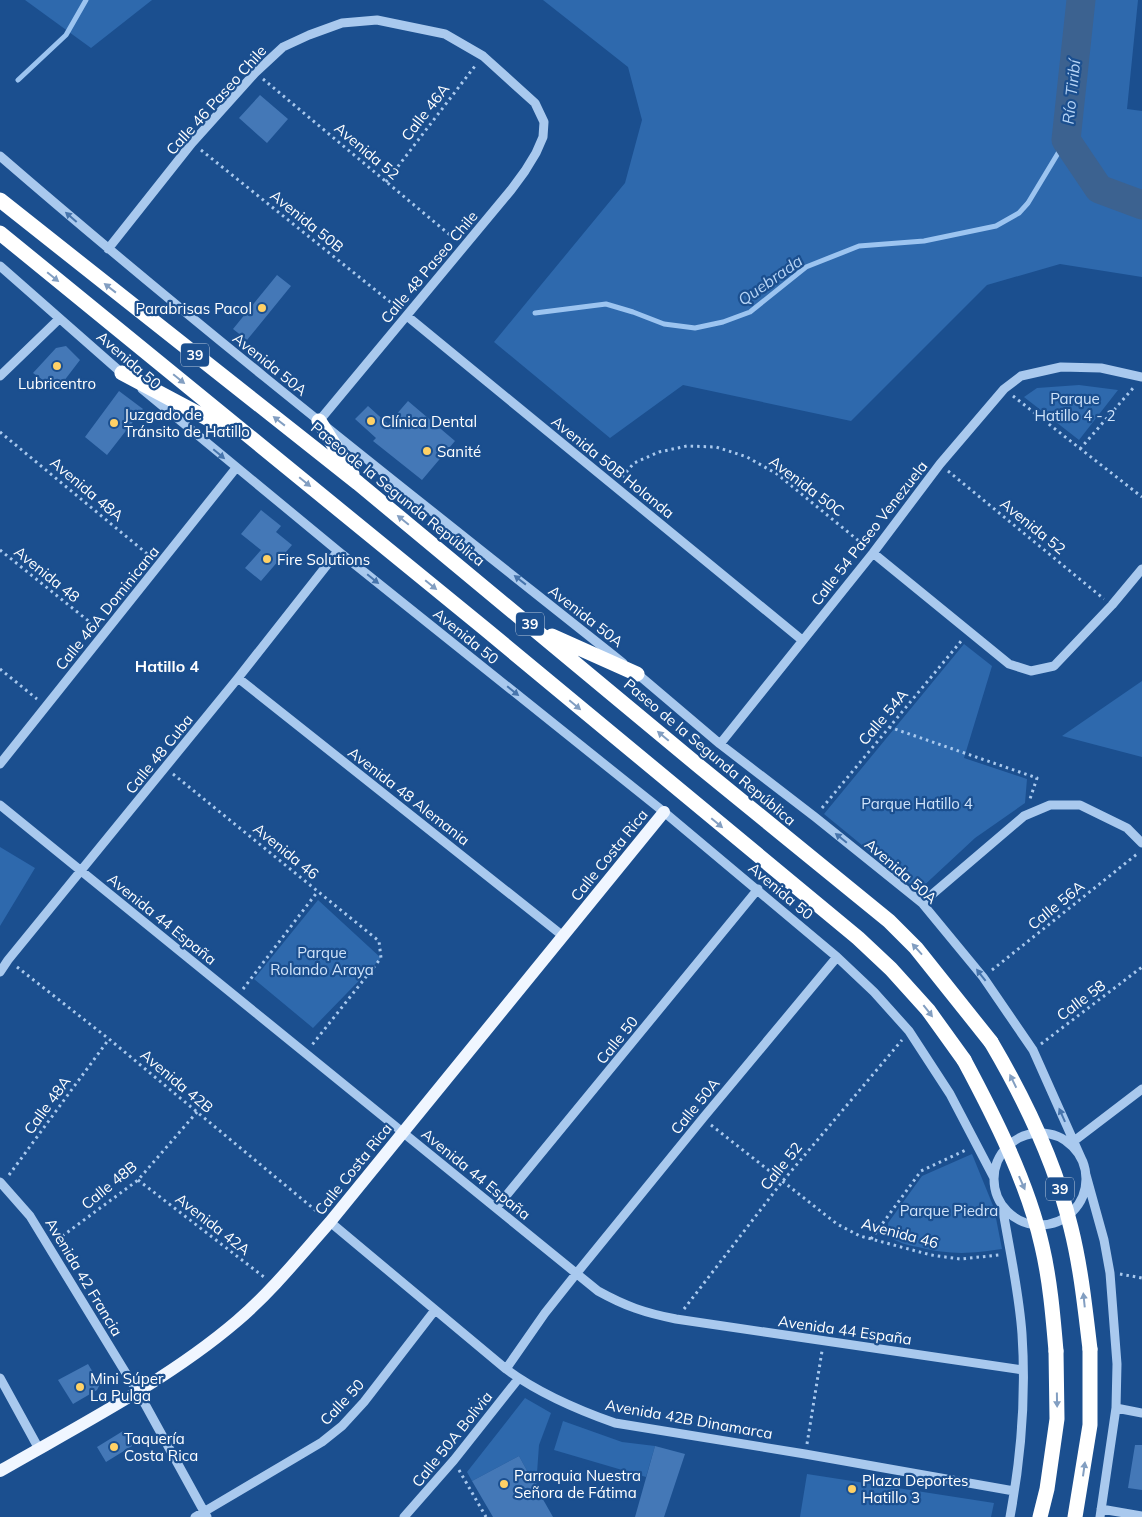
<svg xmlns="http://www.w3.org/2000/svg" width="1142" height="1517" font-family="Mulish,sans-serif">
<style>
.green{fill:#2e69ad}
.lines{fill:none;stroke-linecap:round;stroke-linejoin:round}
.stream{stroke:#9cc4f0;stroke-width:5}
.river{stroke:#3c6290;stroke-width:29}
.building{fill:#4478b7}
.path{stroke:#a9c9ee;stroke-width:3;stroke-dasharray:2.5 4;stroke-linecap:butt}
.minor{stroke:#a9c9ee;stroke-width:9}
.major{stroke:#f0f6ff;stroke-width:12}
.highway{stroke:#fff;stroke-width:15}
.highway-bridge{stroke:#fff;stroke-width:15}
.oneway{fill:#4674ac}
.oneway2{fill:#829ec1}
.poi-dot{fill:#ffd166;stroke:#1b4f8f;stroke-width:2}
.labels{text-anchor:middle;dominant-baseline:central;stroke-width:4.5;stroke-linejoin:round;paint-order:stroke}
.shield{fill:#1b4f8f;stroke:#bbcadd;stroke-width:1}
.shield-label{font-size:14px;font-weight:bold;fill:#fff}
.street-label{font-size:15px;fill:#fff;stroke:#1b4f8f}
.poi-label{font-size:15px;fill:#fff;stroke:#1b4f8f;text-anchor:start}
.park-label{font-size:15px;fill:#cfe3fa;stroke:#1b4f8f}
.water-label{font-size:16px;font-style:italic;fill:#b5d3f5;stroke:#1b4f8f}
.neighbourhood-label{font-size:16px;font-weight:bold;fill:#fff;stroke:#1b4f8f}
</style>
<rect width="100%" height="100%" fill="#1b4f8f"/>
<path class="green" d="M25,0H152L91,48Z
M543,0H1138L1127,109L1142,111V277L1060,264L987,285L851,421L683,385L610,438L494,342L625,183L642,120L628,67Z
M1079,385L1118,390L1079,440L1024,397L1037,388Z
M964,644L992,666L964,758L1027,779L1025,803L975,838L918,891L824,814Z
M1142,681V757L1062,736Z
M0,847L35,868L0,926Z
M318,900L381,958L313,1028L254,979Z
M972,1154L994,1208L1002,1249C970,1254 950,1255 918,1247C907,1245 898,1243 889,1236L888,1223L922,1176Z
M525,1398L551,1413L539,1445L536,1487L519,1456L472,1481L467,1472Z
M563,1421L622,1442L655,1446L646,1477L554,1450Z
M807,1474L994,1503L991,1517H800Z"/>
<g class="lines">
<path class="stream" d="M18,80L66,35L86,0
M535,313L606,304L633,312L664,324L695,328L723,322L750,312L806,267L859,246L924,241L996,226L1019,213L1028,203L1066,140"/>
<path class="river" d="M1081,0L1066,140L1099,189L1142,205"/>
</g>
<path class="building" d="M260,95L288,119L267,143L239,118Z
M277,275L291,286L247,340L233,329Z
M66,346L80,360L57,390L33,373L56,348Z
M119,391L143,409L107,455L85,437Z
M408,401L455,441L422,480L373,441L376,438L355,419L368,406L388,424Z
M261,510L281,526L276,532L292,545L261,581L245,568L261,550L241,534Z
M88,1364L100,1384L97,1390L73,1404L58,1380Z
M123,1431L132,1446L106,1462L97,1447Z
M1135,1445H1142V1490L1128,1488Z
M655,1446L685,1454L664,1517H635Z
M519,1456L536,1487L553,1517H493L472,1481Z"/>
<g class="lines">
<path class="path" d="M263,79L456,240
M201,150L399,309
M386,182L475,66
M1013,396L1142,497
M0,432L151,557
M1080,449L1134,387
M948,471L1104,599
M622,477L634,463L659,452L687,446L716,447L747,457L777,474L865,546
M0,550L96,627
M0,669L37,699
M889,727L1037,778L1029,802
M173,774L379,941L381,958L312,1045
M822,808L962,640
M17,967L109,1039L320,1214
M992,970L1137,854
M243,989L318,891
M1041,1044L1142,967
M711,1125L837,1224L860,1236L931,1255L960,1259L999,1255
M9,1175L109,1039
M138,1180L264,1277
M871,1239L921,1171L966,1150
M57,1240L138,1180L197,1112
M1120,1274L1142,1278
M684,1309L782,1182L902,1040
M807,1444L822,1351
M459,1470L486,1517"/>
<path class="minor" d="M0,156C202,331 413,496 623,663
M108,249L192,143L255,73L283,47L309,35L342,23L377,20L445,34L483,56L535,103L544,122L543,137L536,153L525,171L511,190L319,421
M0,266L124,375
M407,316L802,640
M0,376L59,319
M142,389L338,551L664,812L837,957L874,992L909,1031L950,1094L994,1178
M873,553L1009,664L1031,671L1054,666L1112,605L1142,569
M634,671L720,744L815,817L922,903L983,977L1033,1050L1082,1160
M238,678L563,936
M720,744L873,553L940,464L1004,389L1021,376L1061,367L1101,368L1142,377
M0,764L236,468
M0,805L598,1291C625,1306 645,1313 676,1319L1023,1370
M922,903L1024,816L1050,805H1080L1127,828L1142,843
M0,972L8,960L238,678L338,551
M994 1179a46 46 0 1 1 92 0a46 46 0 1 1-92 0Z
M1074,1141L1142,1089
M1086,1175L1104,1240L1110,1273L1117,1364L1116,1408L1100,1517
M0,1182L30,1216L146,1406L207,1517
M1002,1205C1009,1248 1019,1291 1022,1334C1026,1394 1021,1458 1010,1517
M496,1208L758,889
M330,1222L506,1369C537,1392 578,1410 615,1423L805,1454L1014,1491
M506,1369L545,1313L576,1274L703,1118L837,957
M0,1378L39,1449
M1116,1408L1142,1413
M1101,1509L1142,1516
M195,1517L322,1442L342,1426L364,1402L435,1310
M404,1517L454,1460L519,1378"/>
<path class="major" d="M0,1471C78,1426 168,1380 237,1321C271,1292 300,1256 330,1222L664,812"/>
<path class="highway" d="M0,200L358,483L700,767L889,921L916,948L991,1042
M0,233L484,628L858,938L891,969L928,1010L964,1060
M122,373L231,431
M319,421L352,474
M552,636L637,674
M1040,1517L1047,1489L1057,1419L1056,1351
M1075,1517L1090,1425V1349"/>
<path class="highway-bridge" d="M991,1042C1024,1098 1056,1165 1071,1228C1081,1268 1085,1308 1090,1349
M964,1060C994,1116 1028,1183 1042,1246C1050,1280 1053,1316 1056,1351"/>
</g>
<defs><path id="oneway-solid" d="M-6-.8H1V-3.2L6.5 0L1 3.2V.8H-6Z" transform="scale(1.25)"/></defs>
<g class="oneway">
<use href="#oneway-solid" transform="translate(71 217) rotate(-139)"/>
<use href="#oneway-solid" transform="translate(219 454) rotate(40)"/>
<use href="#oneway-solid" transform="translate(373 579) rotate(39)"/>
<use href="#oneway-solid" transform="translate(520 580) rotate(-142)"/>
<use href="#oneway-solid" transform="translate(513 691) rotate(39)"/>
<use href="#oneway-solid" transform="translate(841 838) rotate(-141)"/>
<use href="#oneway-solid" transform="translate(981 975) rotate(-128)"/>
<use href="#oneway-solid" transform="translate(1062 1115) rotate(-114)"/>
</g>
<g class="oneway2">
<use href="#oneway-solid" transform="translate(53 277) rotate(39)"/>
<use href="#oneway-solid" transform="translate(110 288) rotate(-142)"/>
<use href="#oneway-solid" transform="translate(179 379) rotate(39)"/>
<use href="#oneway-solid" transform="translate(279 421) rotate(-142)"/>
<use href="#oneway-solid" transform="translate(305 482) rotate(39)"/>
<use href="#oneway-solid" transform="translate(403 520) rotate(-141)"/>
<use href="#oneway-solid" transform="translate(431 585) rotate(39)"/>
<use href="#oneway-solid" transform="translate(575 705) rotate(40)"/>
<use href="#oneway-solid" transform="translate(663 736) rotate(-140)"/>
<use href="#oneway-solid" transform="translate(717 823) rotate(40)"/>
<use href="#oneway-solid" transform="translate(917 949) rotate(-132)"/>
<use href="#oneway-solid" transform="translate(928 1011) rotate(52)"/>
<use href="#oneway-solid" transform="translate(1013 1081) rotate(-116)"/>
<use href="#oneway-solid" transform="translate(1022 1183) rotate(66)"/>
<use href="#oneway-solid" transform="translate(1084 1300) rotate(-96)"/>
<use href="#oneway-solid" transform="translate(1057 1400) rotate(89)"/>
<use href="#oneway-solid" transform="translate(1084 1469) rotate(-82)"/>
</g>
<g class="poi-dot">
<circle cx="262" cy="308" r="5"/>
<circle cx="57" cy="366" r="5"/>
<circle cx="371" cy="421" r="5"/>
<circle cx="114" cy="423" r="5"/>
<circle cx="427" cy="451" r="5"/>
<circle cx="267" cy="559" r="5"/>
<circle cx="80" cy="1387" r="5"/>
<circle cx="114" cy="1447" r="5"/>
<circle cx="504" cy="1484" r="5"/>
<circle cx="852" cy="1489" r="5"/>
</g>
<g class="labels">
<g class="shield">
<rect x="181" y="343.5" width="28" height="23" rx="4"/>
<rect x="516" y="612.5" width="28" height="23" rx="4"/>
<rect x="1046" y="1177.5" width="28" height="23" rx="4"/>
</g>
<g class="shield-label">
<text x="195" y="355">39</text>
<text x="530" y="624">39</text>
<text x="1060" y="1189">39</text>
</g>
<g class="street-label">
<text transform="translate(216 100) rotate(-48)">Calle 46 Paseo Chile</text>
<text transform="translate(425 112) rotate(-52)">Calle 46A</text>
<text transform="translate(367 151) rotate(40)">Avenida 52</text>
<text transform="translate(307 221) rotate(39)">Avenida 50B</text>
<text transform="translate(429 267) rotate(-50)">Calle 48 Paseo Chile</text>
<text transform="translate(129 360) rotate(41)">Avenida 50</text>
<text transform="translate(270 364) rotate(39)">Avenida 50A</text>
<text transform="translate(613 467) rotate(39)">Avenida 50B Holanda</text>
<text transform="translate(807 486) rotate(37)">Avenida 50C</text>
<text transform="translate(87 489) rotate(40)">Avenida 48A</text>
<text transform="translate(398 494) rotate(39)">Paseo de la Segunda República</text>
<text transform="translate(1033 526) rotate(39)">Avenida 52</text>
<text transform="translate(869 533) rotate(-52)">Calle 54 Paseo Venezuela</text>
<text transform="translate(47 574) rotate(39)">Avenida 48</text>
<text transform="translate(107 608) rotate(-51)">Calle 46A Dominicana</text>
<text transform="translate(586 616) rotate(38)">Avenida 50A</text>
<text transform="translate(466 636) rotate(39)">Avenida 50</text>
<text transform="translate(883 717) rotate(-50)">Calle 54A</text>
<text transform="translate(710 752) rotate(40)">Paseo de la Segunda República</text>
<text transform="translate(159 754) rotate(-51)">Calle 48 Cuba</text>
<text transform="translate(409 796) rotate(38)">Avenida 48 Alemania</text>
<text transform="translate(286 851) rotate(39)">Avenida 46</text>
<text transform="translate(609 855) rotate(-51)">Calle Costa Rica</text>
<text transform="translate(901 871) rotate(41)">Avenida 50A</text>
<text transform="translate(781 891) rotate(40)">Avenida 50</text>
<text transform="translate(1056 905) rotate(-39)">Calle 56A</text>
<text transform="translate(162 919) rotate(39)">Avenida 44 España</text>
<text transform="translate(1081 1000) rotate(-37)">Calle 58</text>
<text transform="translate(617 1040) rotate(-51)">Calle 50</text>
<text transform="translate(177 1081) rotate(40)">Avenida 42B</text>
<text transform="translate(47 1105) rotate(-54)">Calle 48A</text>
<text transform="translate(695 1106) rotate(-51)">Calle 50A</text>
<text transform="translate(781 1166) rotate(-51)">Calle 52</text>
<text transform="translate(353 1169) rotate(-51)">Calle Costa Rica</text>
<text transform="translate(476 1174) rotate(39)">Avenida 44 España</text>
<text transform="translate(109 1185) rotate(-39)">Calle 48B</text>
<text transform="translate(213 1224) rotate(38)">Avenida 42A</text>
<text transform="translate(900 1233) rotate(15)">Avenida 46</text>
<text transform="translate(84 1277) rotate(59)">Avenida 42 Francia</text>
<text transform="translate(845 1330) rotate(8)">Avenida 44 España</text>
<text transform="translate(342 1402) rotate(-47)">Calle 50</text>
<text transform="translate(689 1419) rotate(10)">Avenida 42B Dinamarca</text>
<text transform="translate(452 1439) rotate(-51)">Calle 50A Bolivia</text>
</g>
<g class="poi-label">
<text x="252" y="308" text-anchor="end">Parabrisas Pacol</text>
<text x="57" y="383" text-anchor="middle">Lubricentro</text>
<text x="124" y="414">Juzgado de<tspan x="124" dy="17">Tránsito de Hatillo</tspan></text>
<text x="381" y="421">Clínica Dental</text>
<text x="437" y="451">Sanité</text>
<text x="277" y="559">Fire Solutions</text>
<text x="90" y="1378">Mini Súper<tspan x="90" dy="17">La Pulga</tspan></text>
<text x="124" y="1438">Taquería<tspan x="124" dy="17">Costa Rica</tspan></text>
<text x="514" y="1475">Parroquia Nuestra<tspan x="514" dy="17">Señora de Fátima</tspan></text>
<text x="862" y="1480">Plaza Deportes<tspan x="862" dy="17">Hatillo 3</tspan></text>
</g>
<g class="park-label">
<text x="1075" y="398">Parque<tspan x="1075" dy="17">Hatillo 4 - 2</tspan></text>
<text x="917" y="803">Parque Hatillo 4</text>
<text x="322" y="952">Parque<tspan x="322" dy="17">Rolando Araya</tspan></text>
<text x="949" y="1210">Parque Piedra</text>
</g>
<g class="water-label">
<text transform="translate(1071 92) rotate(-84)">Río Tiribí</text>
<text transform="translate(770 280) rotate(-35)">Quebrada</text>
</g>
<g class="neighbourhood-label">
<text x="167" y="666">Hatillo 4</text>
</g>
</g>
</svg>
